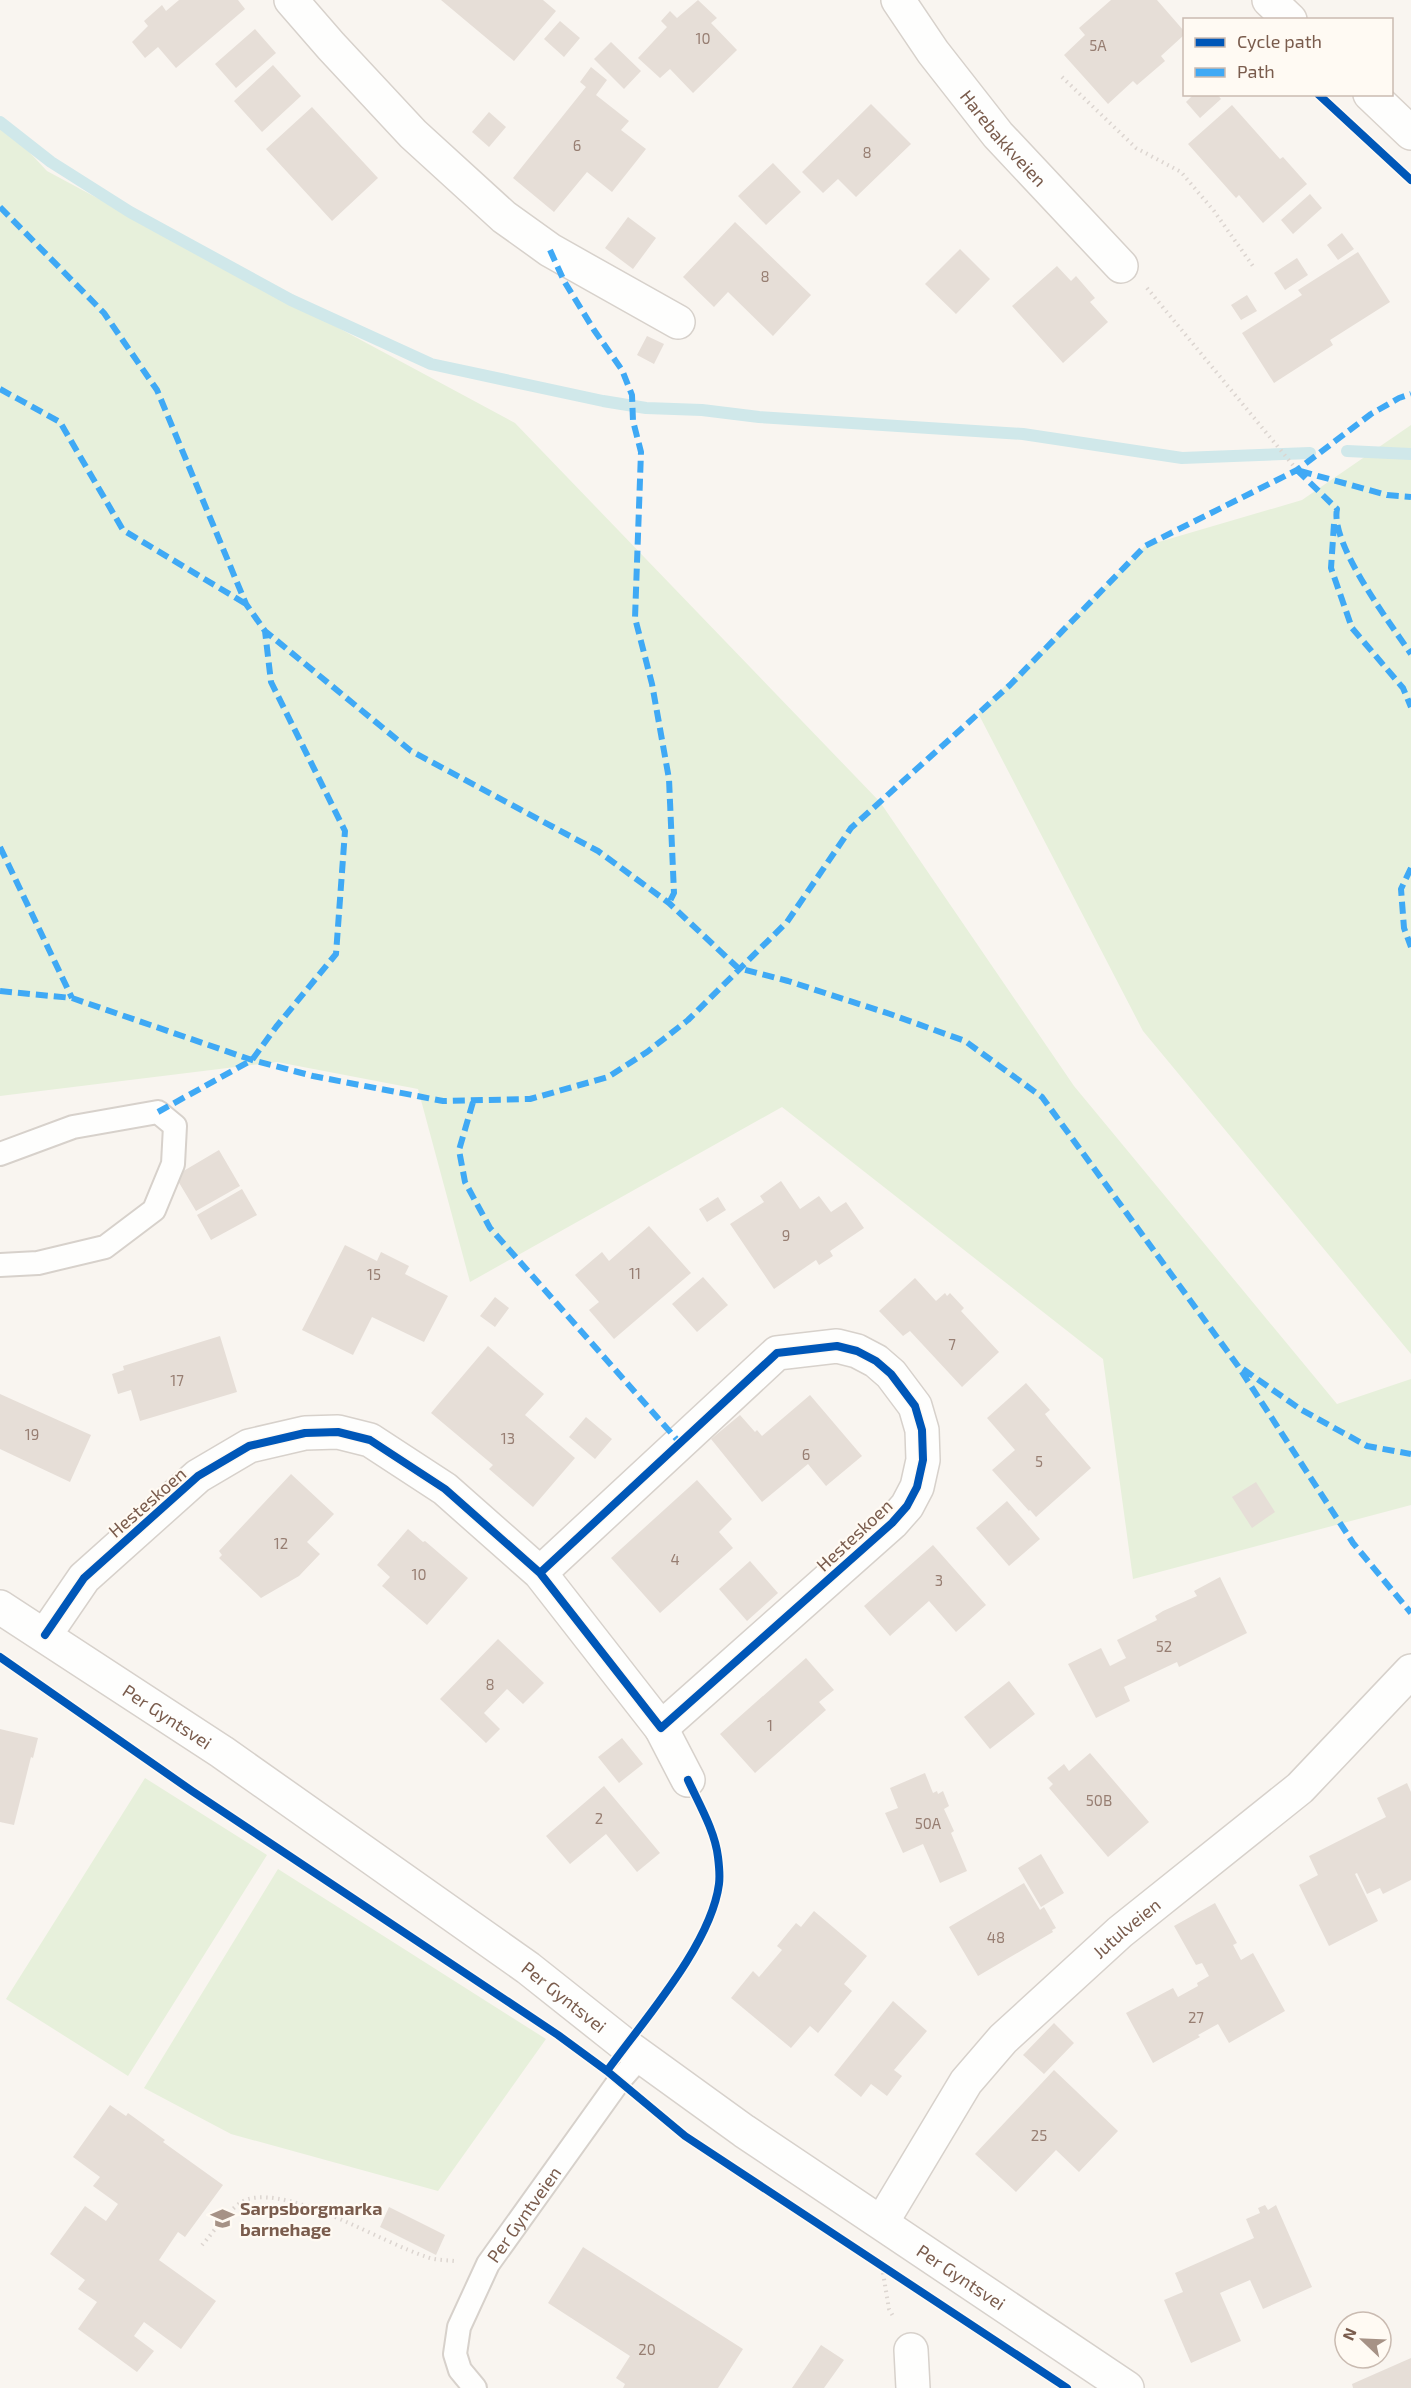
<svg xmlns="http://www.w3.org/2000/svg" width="1411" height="2388" font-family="'Exo 2',sans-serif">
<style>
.green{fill:#e7f0db}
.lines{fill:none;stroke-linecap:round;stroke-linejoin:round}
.stream{stroke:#d0e8ea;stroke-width:12}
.building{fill:#e6ded7}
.service-casing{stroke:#d7d1cb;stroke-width:26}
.minor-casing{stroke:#d7d1cb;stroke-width:36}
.tertiary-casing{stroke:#d7d1cb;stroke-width:36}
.secondary-casing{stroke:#d9d2cb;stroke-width:36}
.path{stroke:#dcd5d0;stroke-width:4;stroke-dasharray:1.5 4.5;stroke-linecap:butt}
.service{stroke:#fefefd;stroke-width:22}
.minor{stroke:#fefefd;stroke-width:33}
.tertiary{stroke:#fefefd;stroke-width:33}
.secondary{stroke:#fefefd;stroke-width:33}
.quiet{stroke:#3fa9f5;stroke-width:6;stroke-dasharray:12 6;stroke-linecap:butt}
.cycleway-casing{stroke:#fffaf3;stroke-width:11}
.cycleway{stroke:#0057b8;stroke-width:8}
.labels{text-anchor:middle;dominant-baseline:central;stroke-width:4.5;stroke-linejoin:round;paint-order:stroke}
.number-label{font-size:15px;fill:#977e72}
.street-label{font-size:18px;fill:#7a5c4d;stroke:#fffaf3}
.poi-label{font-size:18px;font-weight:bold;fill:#7a5c4d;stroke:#fffaf3;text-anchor:start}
</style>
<rect width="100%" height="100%" fill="#f9f5f0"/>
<path class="green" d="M0,121L47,171L515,423L880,802L1074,1086L1337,1404L1411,1379V1505L1133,1579L1103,1359L782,1107L470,1282L418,1089L277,1062L0,1096Z
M1411,425V1354L1143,1031L978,713L1145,546L1302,500Z
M145,1778L267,1855L128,2076L6,1999Z
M278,1869L546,2039L438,2191L231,2134L144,2088Z"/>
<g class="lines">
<path class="stream" d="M0,122L51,162L130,212L291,300L431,364L603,401L646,408L702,410L759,417L1023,434L1182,458L1310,453
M1347,451L1411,454"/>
</g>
<path class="building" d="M179,0H238L245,9L176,68L158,47L145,58L132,42L148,26L144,21L162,5L166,11Z
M441,0H543L556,11L514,61Z
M698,0L717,18L711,23L737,50L693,93L670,69L660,78L638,58L667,27L661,21L670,11L677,18Z
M1111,0H1157L1184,31V35L1161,56L1165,61L1137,85L1133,81L1108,104L1064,55L1085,35L1079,28Z
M560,21L580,38L564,57L544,39Z
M255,29L276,53L236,88L215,64Z
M611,42L641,71L624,89L594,59Z
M273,65L301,96L262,132L234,101Z
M591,67L607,80L596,95L629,121L621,130L646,149L612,192L587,172L554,212L513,178L586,87L580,82Z
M1194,94H1217L1221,99L1200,118L1186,102Z
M871,104L911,144L856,197L838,179L823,193L802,172Z
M1232,105L1280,159L1283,157L1307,184L1263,223L1239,195L1236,198L1188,144Z
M312,107L378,178L332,221L266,149Z
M489,112L506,127L489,147L472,132Z
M773,163L801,192L766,225L738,196Z
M1310,194L1322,208L1293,234L1281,220Z
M628,217L656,238L633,269L605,248Z
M735,222L811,295L773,336L728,292L714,307L683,277Z
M1342,233L1354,249L1338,260L1327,245Z
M960,249L990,279L956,314L925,284Z
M1358,252L1390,302L1330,340L1333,345L1274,383L1242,333L1302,295L1298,290Z
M1297,258L1308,275L1285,290L1274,273Z
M1057,266L1071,281L1076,276L1095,298L1090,302L1108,322L1063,363L1012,306Z
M1247,295L1257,311L1241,320L1231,305Z
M647,336L664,344L654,364L637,355Z
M219,1150L240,1186L196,1211L175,1176Z
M781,1181L800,1209L819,1196L831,1212L846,1202L864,1228L830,1251L833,1256L819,1265L816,1260L774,1289L730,1224L764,1202L760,1196Z
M242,1189L257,1215L211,1240L197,1215Z
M718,1197L726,1210L707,1222L699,1209Z
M649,1226L691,1273L614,1339L589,1310L599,1302L575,1275L602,1252L609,1261Z
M345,1245L377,1261L381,1252L409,1266L405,1274L448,1296L424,1342L372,1317L353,1355L302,1330Z
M703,1277L728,1305L697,1332L672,1304Z
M915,1278L936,1301L945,1293L947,1296L950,1293L964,1308L961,1311L999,1352L962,1387L910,1331L903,1336L879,1311Z
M495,1297L509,1308L495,1327L480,1316Z
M220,1336L237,1392L140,1421L131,1390L118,1394L112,1374L124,1370L123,1366Z
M488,1346L544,1394L525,1415L575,1458L533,1507L489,1469L493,1465L431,1413Z
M1026,1383L1050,1410L1045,1414L1051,1422L1091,1468L1036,1517L1030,1510L1029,1511L992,1470L1015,1450L987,1418Z
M0,1394L91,1435L70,1482L0,1449Z
M810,1395L862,1456L826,1486L808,1464L762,1502L711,1439L740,1415L755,1432L757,1430L762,1436Z
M586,1417L612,1439L595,1459L569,1437Z
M291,1474L334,1514L307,1542L320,1554L299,1576L261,1598L219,1558L222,1555L219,1551Z
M697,1480L732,1519L719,1532L733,1548L660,1613L611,1558Z
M1256,1482L1275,1512L1252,1528L1232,1497Z
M1007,1501L1040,1539L1009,1566L976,1528Z
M408,1529L423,1542L425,1541L468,1578L427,1625L382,1586L390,1577L377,1565Z
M933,1545L986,1605L956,1632L929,1601L890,1636L864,1606Z
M750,1561L778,1593L747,1621L719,1589Z
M1220,1577L1247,1633L1179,1667L1177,1662L1124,1687L1130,1701L1096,1718L1068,1664L1101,1648L1110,1666L1126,1658L1117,1640L1157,1620L1155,1616L1163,1611L1197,1596L1194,1591Z
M498,1639L544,1683L523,1704L507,1689L484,1713L500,1729L486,1743L440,1699Z
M806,1658L834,1690L819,1702L826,1710L755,1773L720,1734Z
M1009,1681L1035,1714L990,1749L964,1717Z
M0,1729L38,1738L33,1758L31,1757L14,1825L0,1822Z
M622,1738L643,1764L619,1783L598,1757Z
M1090,1753L1149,1822L1108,1857L1049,1788L1053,1784L1047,1778L1064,1764L1069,1771Z
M925,1773L933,1793L937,1791L938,1794L943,1791L949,1806L944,1809L954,1831L951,1833L967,1871L940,1883L923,1844L903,1853L885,1813L898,1808L890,1788Z
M1407,1783L1411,1792V1880L1383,1894L1380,1888L1367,1894L1357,1873L1355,1874L1378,1921L1329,1946L1299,1885L1318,1875L1309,1856L1386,1817L1377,1798Z
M604,1786L660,1853L637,1872L606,1834L570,1864L546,1836Z
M1041,1854L1064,1893L1041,1907L1018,1868Z
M1024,1883L1040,1910L1044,1907L1056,1928L1052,1930L1053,1932L978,1976L949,1927Z
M1215,1903L1237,1943L1233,1945L1241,1960L1253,1953L1285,2011L1229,2043L1218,2024L1198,2035L1200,2037L1153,2063L1126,2013L1173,1988L1178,1997L1198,1986L1197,1983L1209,1976L1202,1963L1196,1965L1174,1926Z
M814,1911L867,1956L844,1984L852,1991L818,2033L810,2026L791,2048L731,1998L753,1971L759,1977L782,1950L777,1946L796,1923L801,1927Z
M893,2001L927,2031L894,2070L902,2076L887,2096L871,2084L861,2097L834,2075Z
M1054,2023L1074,2043L1044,2074L1023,2055Z
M1054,2070L1118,2131L1079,2172L1056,2150L1016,2192L975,2154Z
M110,2105L126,2116L128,2113L165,2140L163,2142L223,2185L185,2237L178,2232L159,2260L216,2301L181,2349L144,2322L134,2336L154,2351L137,2372L78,2329L97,2302L78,2289L85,2280L50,2254L85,2206L106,2221L118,2204L93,2186L100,2177L73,2157Z
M1265,2205L1268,2210L1276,2205L1312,2287L1263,2309L1250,2280L1220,2293L1241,2341L1191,2363L1164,2300L1183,2292L1175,2273L1254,2238L1246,2219L1260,2213L1258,2208Z
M389,2207L445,2235L436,2255L380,2227Z
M583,2247L743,2349L718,2388H623L625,2384L616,2378L630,2356L548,2303Z
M821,2345L844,2360L824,2388H792Z
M1411,2358V2388H1353L1352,2384Z"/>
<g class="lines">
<defs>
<g id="service">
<path d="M0,1154L73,1127L158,1112L175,1126L173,1164L154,1210L105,1247L38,1263L0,1265"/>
<path id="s1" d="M475,2388L460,2370L455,2354L459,2327L488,2264L619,2081L641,2056"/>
</g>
<g id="minor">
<path d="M291,0L331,46L413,134L504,217L550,250L678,322"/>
<path id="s2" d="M898,0L933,52L998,135L1121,266"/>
<path d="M45,1635L84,1578L198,1476L249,1446L305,1433L338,1432L370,1440L445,1489L540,1573L661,1728L892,1523L907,1506L917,1487L923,1460L922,1430L915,1406L891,1374L876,1361L857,1351L837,1346L777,1353L540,1573"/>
<path d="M661,1728L688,1780"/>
<path id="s3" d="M882,2222L966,2082L1003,2039L1120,1932L1300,1788L1411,1671"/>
<path d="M911,2350L913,2388"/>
</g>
<g id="tertiary">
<path id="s4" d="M0,1607L222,1752L528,1968L625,2045L744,2131L1127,2388"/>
</g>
<path id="secondary" d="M1269,0L1290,20
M1370,94L1411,133"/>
</defs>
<use href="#service" class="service-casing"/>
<use href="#minor" class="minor-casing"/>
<use href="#tertiary" class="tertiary-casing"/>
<use href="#secondary" class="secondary-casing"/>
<path class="path" d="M1062,77L1136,148L1181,172L1214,211L1255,269
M1147,288L1297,470
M202,2245C213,2233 233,2203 248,2199C294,2187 380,2242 427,2257C435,2260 445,2260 454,2261
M882,2267L889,2309L894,2318"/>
<use href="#service" class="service"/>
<use href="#minor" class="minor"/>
<use href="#tertiary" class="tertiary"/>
<use href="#secondary" class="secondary"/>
<path class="quiet" d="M0,207L104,313L157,390L246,604L265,631L411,751L598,851L669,903L738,968L788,981L890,1014L965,1041L1042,1097L1238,1366L1353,1543L1411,1613
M550,250L564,281L594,330L622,370L632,395L633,421L641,452L635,618L652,684L669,779L674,893L669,903
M0,389L60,422L123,530L246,604
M1297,470L1337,509C1330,544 1390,623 1411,654
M1300,471L1387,495L1411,497
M1334,524L1331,568L1352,628L1403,688L1411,707
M0,847L72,998
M1411,868L1401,889L1404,928L1411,947
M0,991L72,998L252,1060L313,1076L443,1101L530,1099L608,1077L647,1052L688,1020L787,922L851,828L1010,685L1145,546L1297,470L1371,414L1399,398L1411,394
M473,1102L459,1150L465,1182L490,1228L680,1443
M158,1112L252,1060L276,1027L336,954L345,831L271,682L265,631
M1243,1369L1300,1409L1367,1446L1411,1454"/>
<defs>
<path id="cycleway" d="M1318,94L1411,180
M45,1635L84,1578L198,1476L249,1446L305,1433L338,1432L370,1440L445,1489L540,1573L661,1728L892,1523L907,1506L917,1487L923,1460L922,1430L915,1406L891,1374L876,1361L857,1351L837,1346L777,1353L540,1573
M0,1657L192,1791L558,2035L607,2071L685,2136L1067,2388
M607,2071C643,2021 711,1945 719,1884C720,1876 719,1865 718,1857C715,1831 699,1804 688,1780"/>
</defs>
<use href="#cycleway" class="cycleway-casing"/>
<use href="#cycleway" class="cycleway"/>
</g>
<defs>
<symbol id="school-bare" viewBox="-9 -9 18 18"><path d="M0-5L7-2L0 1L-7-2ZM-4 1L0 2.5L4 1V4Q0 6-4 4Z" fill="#a69286" stroke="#fffaf3" stroke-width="2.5" paint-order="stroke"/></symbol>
</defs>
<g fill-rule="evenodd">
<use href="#school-bare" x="206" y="2202" width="33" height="33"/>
</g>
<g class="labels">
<g class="number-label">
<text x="703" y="38">10</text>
<text x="1098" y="45">5A</text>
<text x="577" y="145">6</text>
<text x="867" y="152">8</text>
<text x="765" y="276">8</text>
<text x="786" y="1235">9</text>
<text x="635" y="1273">11</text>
<text x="374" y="1274">15</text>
<text x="952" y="1344">7</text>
<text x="177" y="1380">17</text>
<text x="32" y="1434">19</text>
<text x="508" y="1438">13</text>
<text x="806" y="1454">6</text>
<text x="1039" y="1461">5</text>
<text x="281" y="1543">12</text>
<text x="675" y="1559">4</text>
<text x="419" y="1574">10</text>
<text x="939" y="1580">3</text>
<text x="1164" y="1646">52</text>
<text x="490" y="1684">8</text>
<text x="770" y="1725">1</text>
<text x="1099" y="1800">50B</text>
<text x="599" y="1818">2</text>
<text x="928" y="1823">50A</text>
<text x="996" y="1937">48</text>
<text x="1196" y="2017">27</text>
<text x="1039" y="2135">25</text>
<text x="647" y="2349">20</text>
</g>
<g class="street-label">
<text stroke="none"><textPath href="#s2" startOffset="174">Harebakkveien</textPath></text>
<text transform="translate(147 1502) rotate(-41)">Hesteskoen</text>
<text transform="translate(854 1535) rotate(-43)">Hesteskoen</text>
<text stroke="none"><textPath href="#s4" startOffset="200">Per Gyntsvei</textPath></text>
<text stroke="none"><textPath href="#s3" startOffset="386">Jutulveien</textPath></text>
<text stroke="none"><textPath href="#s4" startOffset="686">Per Gyntsvei</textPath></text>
<text stroke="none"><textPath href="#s1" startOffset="198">Per Gyntveien</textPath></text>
<text stroke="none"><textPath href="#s4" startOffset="1172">Per Gyntsvei</textPath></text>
</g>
<g class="poi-label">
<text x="240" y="2208">Sarpsborgmarka<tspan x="240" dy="21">barnehage</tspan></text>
</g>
</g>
<rect x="1183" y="18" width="210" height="78" fill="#fffaf3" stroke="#cabbb1" stroke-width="1.5"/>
<rect x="1195" y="38" width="30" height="9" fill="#0057b8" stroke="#cabbb1" stroke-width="1.5"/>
<text x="1237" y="48" font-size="18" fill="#7a5c4d">Cycle path</text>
<rect x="1195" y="68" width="30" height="9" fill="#3fa9f5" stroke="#cabbb1" stroke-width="1.5"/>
<text x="1237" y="78" font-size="18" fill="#7a5c4d">Path</text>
<g transform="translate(1363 2340) rotate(293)"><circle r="28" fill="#fffaf3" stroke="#cabbb1" stroke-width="1.5"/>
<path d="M0-4.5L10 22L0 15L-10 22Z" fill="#a69286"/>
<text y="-9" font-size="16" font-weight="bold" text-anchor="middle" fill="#7a5c4d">N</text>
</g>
</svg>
